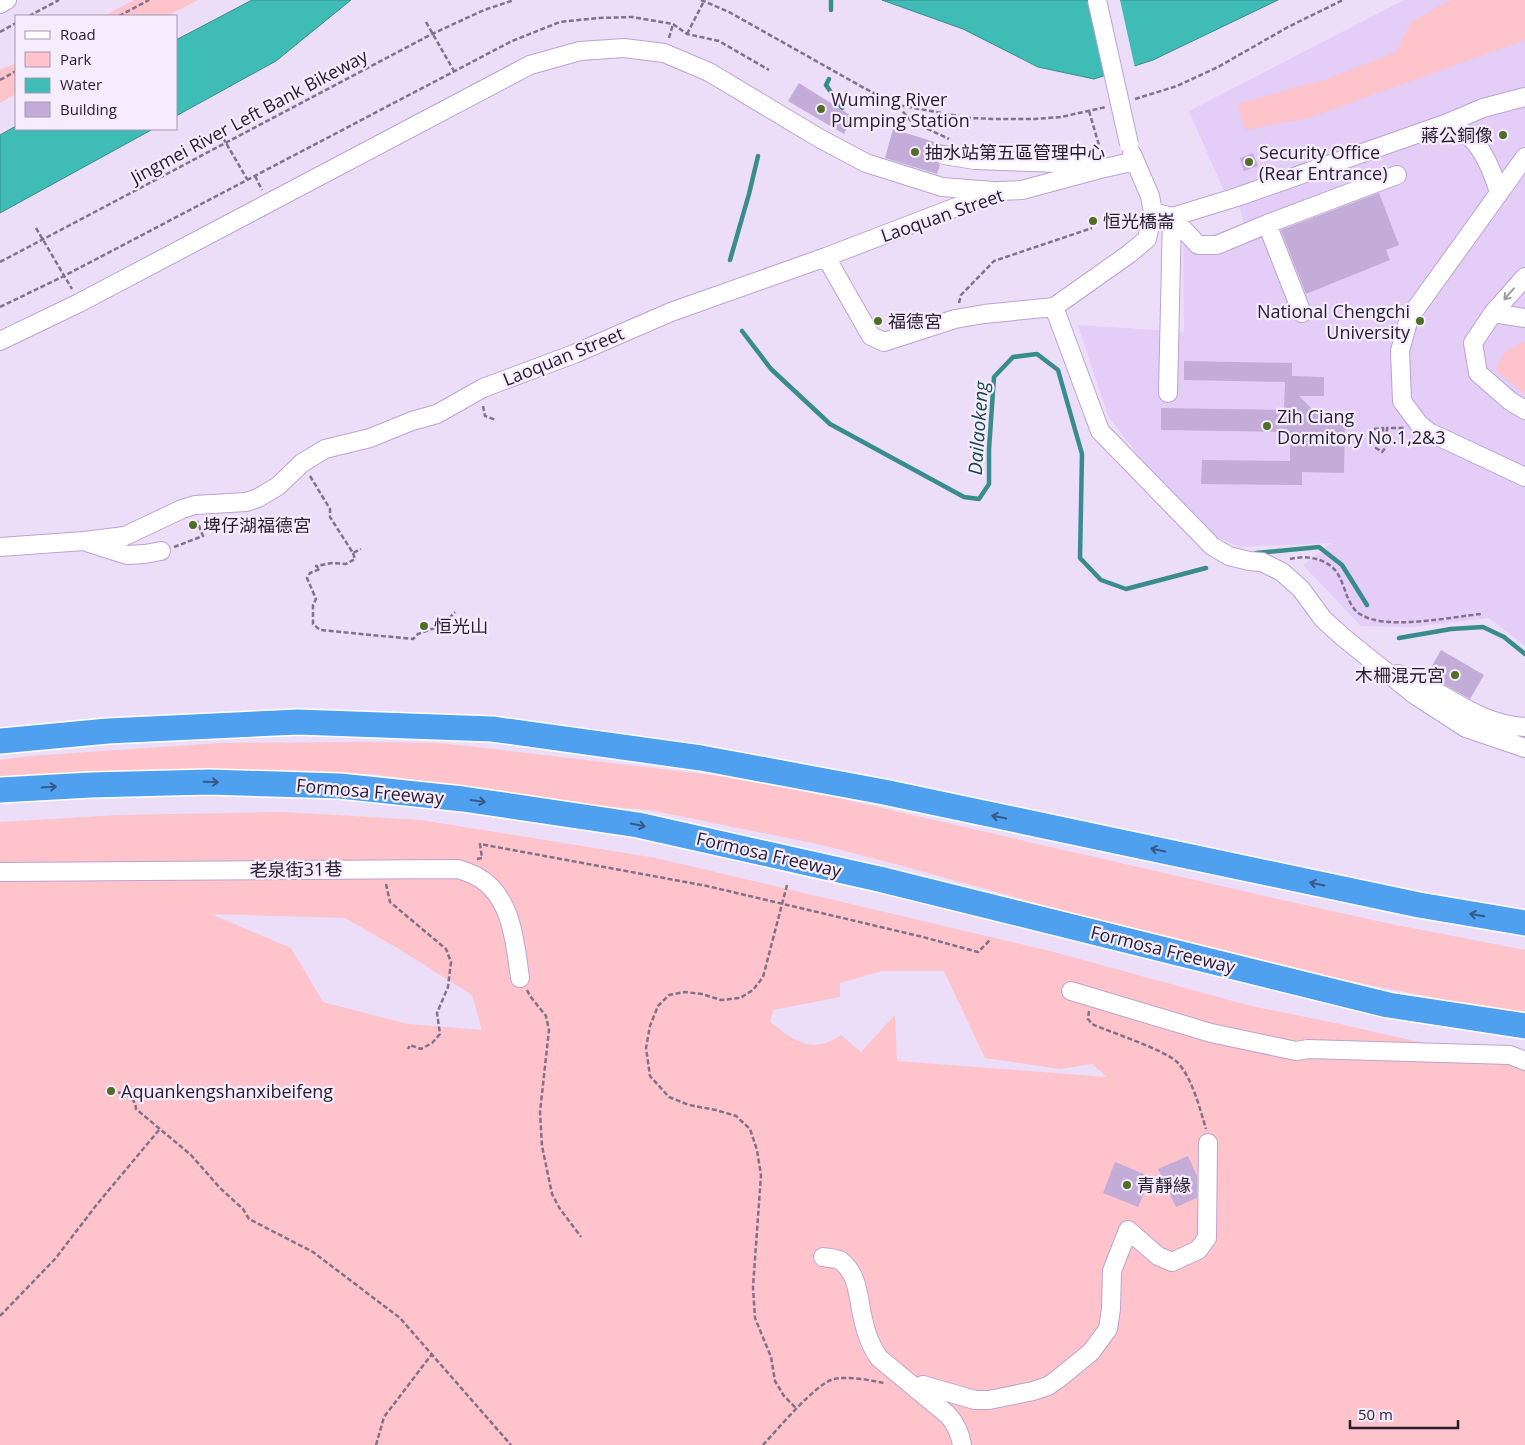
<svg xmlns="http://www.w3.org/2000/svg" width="1525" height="1445" font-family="'Open Sans','Noto Sans TC',sans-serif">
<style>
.built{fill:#e4cdf7}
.green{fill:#fec3cb;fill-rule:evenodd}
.water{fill:#3fbcb5;stroke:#388c8c}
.pier{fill:#ecddf9}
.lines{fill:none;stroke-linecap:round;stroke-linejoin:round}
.stream{stroke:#388c8c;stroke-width:4.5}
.building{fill:#c4acd8}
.minor-casing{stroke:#bca3d0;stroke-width:20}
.highway-casing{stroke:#fff;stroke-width:28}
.path{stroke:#807389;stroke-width:2.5;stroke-dasharray:5 2.5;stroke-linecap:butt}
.minor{stroke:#fff;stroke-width:18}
.highway{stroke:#4fa1f0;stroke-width:25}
.minor-bridge-casing{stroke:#bca3d0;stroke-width:20;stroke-linecap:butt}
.minor-bridge{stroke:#fff;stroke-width:18}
.oneway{stroke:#9d99a0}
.oneway2{stroke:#385885}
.poi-dot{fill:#4f6f26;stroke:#f6ecff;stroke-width:2}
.labels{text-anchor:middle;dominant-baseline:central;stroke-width:4.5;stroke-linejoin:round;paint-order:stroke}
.poi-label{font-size:18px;fill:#261c2d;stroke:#f6ecff;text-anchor:start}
.street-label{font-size:18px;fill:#261c2d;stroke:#f6ecff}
.water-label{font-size:19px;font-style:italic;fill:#124845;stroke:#f6ecff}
</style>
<rect width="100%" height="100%" fill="#ecddf9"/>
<path class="built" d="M1404,0H1525V646L1489,618L1412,627L1361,626L1303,565L1332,543L1239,547L1204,531L1175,502L1108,416L1078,325L1184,332L1183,242L1219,255L1215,234L1244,223L1234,187L1224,191L1189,111Z"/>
<path class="green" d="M134,0H198L167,16H104Z
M1450,0H1525V40L1309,118L1245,130L1237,104L1327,79L1396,52L1411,22Z
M16,63V94L0,103V70Z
M1523,342H1525V394L1496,370L1505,352Z
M367,742L438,743L494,749L720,776L838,798L1269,897L1386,923L1525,950V1015L1369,985L1204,950L910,868L822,845L650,810L610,807L372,774L107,772L0,782V760L30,756L220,743Z
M284,812L421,820L656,858L1050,951L1251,1006L1340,1024L1525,1066V1445H0V822L119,815ZM211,914L345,918L399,949L472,995L482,1030L408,1024L323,1002L291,948ZM882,971H944L985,1058L1060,1069L1092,1064L1107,1077L897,1061L895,1015L861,1052L841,1035C812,1055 794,1041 770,1022L773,1010L840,997V983Z"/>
<path class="water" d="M252,0H351L276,61L176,116V40Z
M882,0H1278L1153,60L1094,79L1038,67L963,29Z
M16,126V129H153L0,213V135Z"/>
<path class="pier" d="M1092,0H1120L1135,68L1110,76Z"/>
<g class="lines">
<path class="stream" d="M831,0V10
M829,79L826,85L842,108
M730,260L749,194L758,156
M742,331L771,369L830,424L964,497L979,499L989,484V449L994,377L1013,357L1037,354L1058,370L1082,454L1080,558L1101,580L1126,589L1206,568
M1256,553L1319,547L1342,565L1367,605
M1399,638L1451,629L1483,627L1504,637L1525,654"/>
</g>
<path class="building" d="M799,83L853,117L844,134L788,101Z
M893,129L944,145L936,148L934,153V159L940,165L937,174L885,158Z
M1253,153L1258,166L1244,171L1240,158Z
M1379,193L1399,245L1386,250L1390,260L1306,294L1281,230Z
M1184,361L1292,363V376L1324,377V396H1299L1325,422L1345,423L1344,473L1302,472V485L1201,484L1202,460L1290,461V432L1161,430V408L1284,410L1285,382L1184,380Z
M1441,650L1484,675L1470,699L1427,675Z
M1188,1156L1197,1176V1198L1176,1207L1158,1169Z
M1115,1162L1151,1177L1138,1207L1103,1193Z"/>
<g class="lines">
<defs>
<path id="minor" d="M0,4L7,0
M1445,124C1451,127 1458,128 1463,132C1482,143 1493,173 1499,192
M944,155L975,160L1087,164L1095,167
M1525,157L1409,318L1400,351L1402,401L1419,424L1429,432L1525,477
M1153,212L1172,217L1237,197L1445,124L1483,108L1525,97
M1172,217L1198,245H1217L1267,224L1302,313
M1267,224L1397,175
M826,257L871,336L884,342L955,319L984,314L1054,307L1129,254L1147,239L1153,212L1150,196L1132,154
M1525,277L1493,313L1473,343L1478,373L1510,401L1525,410
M1054,307L1100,431L1212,546L1229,556L1249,561L1262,562L1282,572L1301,589L1323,619L1344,638L1415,695L1466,728L1525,748
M1493,313L1525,318
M0,341L79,303L530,65L580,51L624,48L664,53L709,72L819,138L866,163L942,187L993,191
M1168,393L1172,217
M89,543L127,555L145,554L161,551
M0,547L84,541L125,536L182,509L195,505L246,502L258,498L278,486L302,463L325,449L370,438L412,421L437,414L483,388L574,354L671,312L826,257L998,191L1022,190L1100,169L1127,163L1135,164
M1398,674C1444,689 1473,724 1525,727
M0,872L458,869C464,871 470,873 476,876C512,895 515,942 520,978
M1071,991L1211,1033L1296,1051L1308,1049L1510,1055L1525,1061
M823,1257C828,1258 837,1258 841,1261C859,1275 858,1299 863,1319C866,1333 871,1347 879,1358L948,1415C956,1424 960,1433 962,1445
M917,1390L923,1385L975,1400H989L1033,1391L1048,1386L1058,1379L1091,1352L1108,1329L1111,1309L1112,1271L1128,1230L1158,1256L1172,1262L1198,1250L1207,1238L1208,1143"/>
<path id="highway" d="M0,741L108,731L298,722L492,729L701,758L884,792L1419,905L1525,923
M0,790L91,785L209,782L340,786L463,799L638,825L879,879L1388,1005L1525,1026"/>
</defs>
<use href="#minor" class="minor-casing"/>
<use href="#highway" class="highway-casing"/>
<path class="path" d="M701,0L729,12L864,88L897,105L970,118L996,119H1035L1061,117L1106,107
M29,16L59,0
M119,16L149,0
M426,22L454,71
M0,32L16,23
M687,34L704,1
M669,38L673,24
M0,80L16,71
M1135,99L1177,86L1218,67L1288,27L1343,0
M898,106L911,121L949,139
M1089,111L1101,152
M219,131L247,179
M255,176L262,190
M36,228L72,289
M0,262L432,34L484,10L514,0
M959,303L961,295L994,261L1092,228
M0,307L64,276L512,41L560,22L599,18L632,17L673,24L687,34L719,41L769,70
M483,406L485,416L496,420
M1374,429L1383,428V435L1376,448L1382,452L1386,447L1387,428H1404
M310,476L330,509V517L353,553L361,549
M174,547L203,536L197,521
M353,553L355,559L346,564L332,563L316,566L320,569L310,573L307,578L316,599L313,605V624L320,630L413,639L418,634L443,625L455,612
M1290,559C1306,555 1325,558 1336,571C1341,578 1344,588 1347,596C1350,602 1353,610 1360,614C1385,631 1451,617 1481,614
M477,859L482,858L480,844L707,886L923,937L978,952L991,939
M386,884L390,902L446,949L451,962L448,987L437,1013L440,1034L432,1043L421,1049L410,1045L408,1049
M787,885L763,977L753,990L740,998L721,1000L702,994L685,992L669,995L658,1006L650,1026L646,1048L650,1076L669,1097L689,1105L716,1110L736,1116L750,1129L757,1150L761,1175L753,1287L755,1318L771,1357L775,1381L784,1396L797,1409
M527,990L530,996L546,1016L549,1030L540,1112L542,1146L552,1194L560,1209L581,1237
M1089,1011L1088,1019L1092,1024C1112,1033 1163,1049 1177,1062C1192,1077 1200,1109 1206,1129
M111,1090C123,1094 135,1095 136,1109L191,1155L220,1188L243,1209L249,1219L313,1252L400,1318L511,1445
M0,1316L55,1259L98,1203L159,1130
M376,1445L384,1417L432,1354
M763,1445C777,1430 816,1383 834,1379C850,1376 868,1380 884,1383"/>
<use href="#minor" class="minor"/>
<use href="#highway" class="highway"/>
<defs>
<path id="minor-bridge" d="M1097,0L1129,144"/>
</defs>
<use href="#minor-bridge" class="minor-bridge-casing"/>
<use href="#minor-bridge" class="minor-bridge"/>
</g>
<defs><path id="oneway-shaft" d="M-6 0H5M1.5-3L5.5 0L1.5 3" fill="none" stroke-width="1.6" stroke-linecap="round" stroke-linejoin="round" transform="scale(1.25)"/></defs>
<use class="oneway" href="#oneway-shaft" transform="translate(1509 294) rotate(131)"/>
<g class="oneway2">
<use href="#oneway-shaft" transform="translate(211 782) rotate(1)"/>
<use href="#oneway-shaft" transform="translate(49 787) rotate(-3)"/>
<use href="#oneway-shaft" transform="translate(478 801) rotate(8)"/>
<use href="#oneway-shaft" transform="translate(999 817) rotate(-168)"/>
<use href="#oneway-shaft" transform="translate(638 825) rotate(11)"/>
<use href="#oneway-shaft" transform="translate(1158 850) rotate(-168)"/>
<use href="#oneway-shaft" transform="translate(1317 884) rotate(-168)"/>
<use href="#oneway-shaft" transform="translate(1477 915) rotate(-171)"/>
</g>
<g class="poi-dot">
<circle cx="821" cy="109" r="5"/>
<circle cx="1503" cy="135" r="5"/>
<circle cx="915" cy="152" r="5"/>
<circle cx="1249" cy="162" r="5"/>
<circle cx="1093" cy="221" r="5"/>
<circle cx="878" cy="321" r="5"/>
<circle cx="1420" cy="321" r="5"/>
<circle cx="1267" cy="426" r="5"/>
<circle cx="193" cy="525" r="5"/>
<circle cx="424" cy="626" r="5"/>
<circle cx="1455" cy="675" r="5"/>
<circle cx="111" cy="1091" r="5"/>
<circle cx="1127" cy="1185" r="5"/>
</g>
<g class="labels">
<g class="poi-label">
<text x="831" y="99">Wuming River<tspan x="831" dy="21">Pumping Station</tspan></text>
<text x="1493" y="135" text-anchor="end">蔣公銅像</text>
<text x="925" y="152">抽水站第五區管理中心</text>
<text x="1259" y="152">Security Office<tspan x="1259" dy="21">(Rear Entrance)</tspan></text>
<text x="1103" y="221">恒光橋崙</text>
<text x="1410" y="311" text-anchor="end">National Chengchi<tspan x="1410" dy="21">University</tspan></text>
<text x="888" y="321">福德宮</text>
<text x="1277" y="416">Zih Ciang<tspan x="1277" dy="21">Dormitory No.1,2&amp;3</tspan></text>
<text x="203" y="525">埤仔湖福德宮</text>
<text x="434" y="626">恒光山</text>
<text x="1445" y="675" text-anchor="end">木柵混元宮</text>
<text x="121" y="1091">Aquankengshanxibeifeng</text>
<text x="1137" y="1185">青靜緣</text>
</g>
<g class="street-label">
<text transform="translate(249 116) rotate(-28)">Jingmei River Left Bank Bikeway</text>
<text transform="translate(942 215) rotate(-19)">Laoquan Street</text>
<text transform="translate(563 356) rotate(-22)">Laoquan Street</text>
<text transform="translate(370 791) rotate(5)">Formosa Freeway</text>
<text transform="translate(769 854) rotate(13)">Formosa Freeway</text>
<text transform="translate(296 869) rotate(-1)">老泉街31巷</text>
<text transform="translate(1163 949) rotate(14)">Formosa Freeway</text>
</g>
<g class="water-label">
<text transform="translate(978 428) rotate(-86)">Dailaokeng</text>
</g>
</g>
<rect x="15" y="15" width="162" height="115" fill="#f6ecff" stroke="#a399ab"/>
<rect x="25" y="31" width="25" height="8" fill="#ffffff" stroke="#a399ab"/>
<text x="60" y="40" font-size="15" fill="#261c2d">Road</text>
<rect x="25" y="52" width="25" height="15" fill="#fec3cb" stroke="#a399ab"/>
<text x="60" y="65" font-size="15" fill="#261c2d">Park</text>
<rect x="25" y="78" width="25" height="15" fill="#3fbcb5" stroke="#a399ab"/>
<text x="60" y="90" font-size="15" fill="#261c2d">Water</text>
<rect x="25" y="102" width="25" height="15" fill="#c4acd8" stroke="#a399ab"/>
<text x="60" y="115" font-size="15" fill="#261c2d">Building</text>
<path d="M1350 1420v8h108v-8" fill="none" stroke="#261c2d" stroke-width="2.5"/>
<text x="1358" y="1420" font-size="15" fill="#261c2d" stroke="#f6ecff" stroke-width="4" paint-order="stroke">50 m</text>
</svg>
